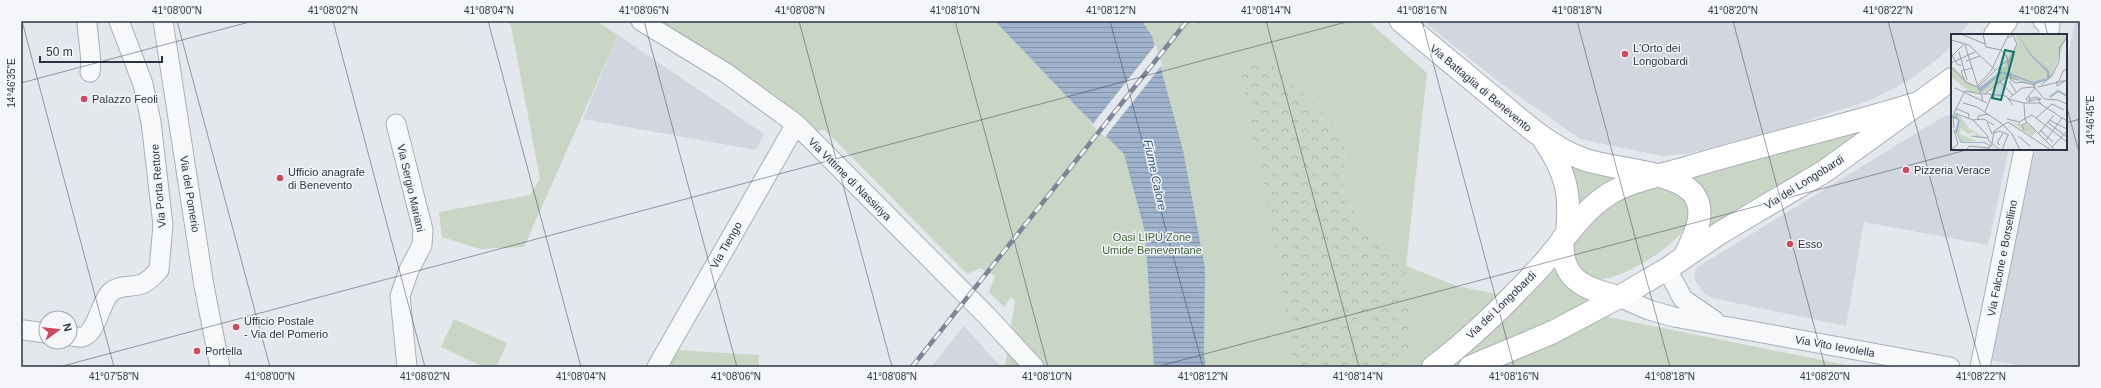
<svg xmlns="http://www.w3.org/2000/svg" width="2101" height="388" font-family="Helvetica,sans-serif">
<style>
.built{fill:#d2d6de}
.green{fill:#c9d6c5;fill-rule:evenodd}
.forest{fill:url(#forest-crowns)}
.water{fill:url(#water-rules)}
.pier{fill:#e4e7ec}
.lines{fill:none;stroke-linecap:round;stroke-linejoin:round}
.street-casing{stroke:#a9aeb7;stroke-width:21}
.secondary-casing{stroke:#a9aeb7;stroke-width:24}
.street{stroke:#f7f8fa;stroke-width:19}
.secondary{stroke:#fff;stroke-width:22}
.rail-casing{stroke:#7d8696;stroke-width:4.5}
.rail{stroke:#f4f6f9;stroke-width:3;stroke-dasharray:9;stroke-linecap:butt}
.ticks{fill:none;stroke:#2b3445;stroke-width:1;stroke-opacity:0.45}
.poi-dot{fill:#d1495b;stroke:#f4f6f9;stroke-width:1.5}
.labels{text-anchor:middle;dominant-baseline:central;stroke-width:3;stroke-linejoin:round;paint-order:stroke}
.poi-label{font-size:11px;fill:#2b3445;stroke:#f4f6f9;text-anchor:start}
.street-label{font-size:11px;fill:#2b3445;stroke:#f4f6f9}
.park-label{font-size:11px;fill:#3f6138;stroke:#f4f6f9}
.water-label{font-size:12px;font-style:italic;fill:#34527a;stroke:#f4f6f9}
.inset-river{fill:none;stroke:#9fb4cc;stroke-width:2}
.inset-road{fill:none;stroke:#9a9fa9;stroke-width:1}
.view{fill:#0f766e;fill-opacity:0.15;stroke:#0f766e;stroke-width:2}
.inset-edge{fill:none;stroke:#2b3445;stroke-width:2}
.neatline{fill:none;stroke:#2b3445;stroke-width:1.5}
.ticks-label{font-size:10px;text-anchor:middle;fill:#2b3445}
</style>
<defs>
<pattern id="forest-crowns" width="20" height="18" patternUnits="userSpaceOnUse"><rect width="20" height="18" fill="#c9d6c5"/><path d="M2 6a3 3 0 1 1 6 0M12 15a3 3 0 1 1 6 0" fill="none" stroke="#adb8ab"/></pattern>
<pattern id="water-rules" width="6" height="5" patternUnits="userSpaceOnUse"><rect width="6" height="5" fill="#9fb4cc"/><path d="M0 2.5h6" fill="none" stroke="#8293a7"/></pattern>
</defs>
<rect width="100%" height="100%" fill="#e4e7ec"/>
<path class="built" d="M1423,21H1964L1970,22L1959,35H1952V44L1941,56L1910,80L1871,100L1785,128L1687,154L1662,156L1580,139L1499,82Z
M2075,21H2080V367H2027L1991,360L2033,149H2066V68Z
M618,35L764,134L756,150L583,119Z
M1946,115L1952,116V149H2009L1988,245L1864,222L1846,326L1712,298L1703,292L1694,279L1696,268Z
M964,326L1001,367H931Z"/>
<path class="green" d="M510,21H596L618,35L524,247L480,249L442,237L439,212L530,195L540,179Z
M648,21H1190L1193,25L1196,21H1368L1427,73L1406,266L1457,286L1522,299L1554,262L1561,280L1570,289L1599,300L1578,311L1856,367H1005L1015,300L1011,297L1004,307L989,292L995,276L980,268L967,274L835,140L824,130L799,132ZM1231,71L1346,134L1342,197L1399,263L1265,192L1242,85Z
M1873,125L1825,159L1702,234L1690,177L1815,144L1850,134Z
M1560,154L1624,176L1572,214Z
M1657,185L1679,190C1684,199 1690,208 1688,219C1684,243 1626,276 1604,279C1595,280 1585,277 1578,272L1571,241L1614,201Z
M454,319L507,343L496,367H484L441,347Z
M677,350L759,355V367H668Z"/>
<path class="forest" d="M1265,58L1346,134L1342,197L1406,270L1410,359L1390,367H1295L1269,213L1242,85L1231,71Z"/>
<path class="water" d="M995,21H1142L1152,36L1183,150L1205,268L1204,354L1206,367H1154L1145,232L1124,154L1076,106Z"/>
<path class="pier" d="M1156,44L1162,65L1105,137L1092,125Z"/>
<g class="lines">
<defs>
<path id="street" d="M87,21C87,35 93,60 90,72
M163,21L204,286L220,367
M641,21L726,73L796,124L987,316L1034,367
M2043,21L2050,26L2048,35
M396,124L423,230L422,245L409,270L400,296L407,367
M1667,269L1683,299L1715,321
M1619,297L1649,310L1674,317L1950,367
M23,330L46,333
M70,336C74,336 79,338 82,337C96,335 100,303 110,293C119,284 131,288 142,284C149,281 154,275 159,270L163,225L151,122L143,84L119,21
M657,367L796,124
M1980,367L2024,149"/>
<path id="secondary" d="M1401,21C1432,47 1463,72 1494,98C1522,121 1549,147 1583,159C1614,170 1670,170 1692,192C1709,212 1693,238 1684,257
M1995,35L2006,21
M1544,140C1566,172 1571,194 1567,232
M1563,238C1559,280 1585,289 1619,297
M1433,367C1473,337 1510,300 1543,264C1564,240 1581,212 1609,194C1632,180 1660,176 1686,168C1764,144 1843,127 1921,102
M1470,367L1553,332L1619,297L1667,269L1720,233L1825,171L1952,79"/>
</defs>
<use href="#street" class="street-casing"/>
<use href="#secondary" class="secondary-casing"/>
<use href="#street" class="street"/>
<use href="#secondary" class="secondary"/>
<defs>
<path id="rail" d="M912,367L1187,21"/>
</defs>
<use href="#rail" class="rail-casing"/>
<use href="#rail" class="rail"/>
</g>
<path class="ticks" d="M22,21L114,367M177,21L270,367M333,21L425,367M488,21L581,367M644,21L737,367M799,21L892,367M955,21L1048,367M1110,21L1203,367M1266,21L1359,367M1422,21L1514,367M1577,21L1670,367M1733,21L1825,367M1888,21L1981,367M2044,21L2048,35M21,83L253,21M2066,104L2080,156M2066,123L2080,119M59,367L1350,21M1156,367L1970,149"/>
<g class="poi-dot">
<circle cx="1625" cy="54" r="4"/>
<circle cx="84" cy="99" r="4"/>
<circle cx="1906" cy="170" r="4"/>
<circle cx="280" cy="178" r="4"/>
<circle cx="1790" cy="244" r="4"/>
<circle cx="236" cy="327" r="4"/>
<circle cx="197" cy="351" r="4"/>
</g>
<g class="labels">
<g class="poi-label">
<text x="1633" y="48">L'Orto dei<tspan x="1633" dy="13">Longobardi</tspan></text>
<text x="92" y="99">Palazzo Feoli</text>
<text x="1914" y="170">Pizzeria Verace</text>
<text x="288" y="172">Ufficio anagrafe<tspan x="288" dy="13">di Benevento</tspan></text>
<text x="1798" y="244">Esso</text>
<text x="244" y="321">Ufficio Postale<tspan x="244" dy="13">- Via del Pomerio</tspan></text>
<text x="205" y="351">Portella</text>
</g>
<g class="street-label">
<text transform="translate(1481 88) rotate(40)">Via Battaglia di Benevento</text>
<text transform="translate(850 179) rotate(45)">Via Vittime di Nassiriya</text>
<text transform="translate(1804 182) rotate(-32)">Via dei Longobardi</text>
<text transform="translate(158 186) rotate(-95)">Via Porta Rettore</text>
<text transform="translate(411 188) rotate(77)">Via Sergio Mariani</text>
<text transform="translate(190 194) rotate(81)">Via del Pomerio</text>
<text transform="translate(726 245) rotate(-60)">Via Tiengo</text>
<text transform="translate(2002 258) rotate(-79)">Via Falcone e Borsellino</text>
<text transform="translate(1501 305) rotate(-44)">Via dei Longobardi</text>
<text transform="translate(1835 346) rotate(10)">Via Vito Ievolella</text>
</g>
<g class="park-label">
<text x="1152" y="237">Oasi LIPU Zone<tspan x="1152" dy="13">Umide Beneventane</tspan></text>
</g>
<g class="water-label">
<text transform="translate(1155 175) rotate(78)">Fiume Calore</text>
</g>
</g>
<g transform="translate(1951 34)">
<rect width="116" height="116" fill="#e4e7ec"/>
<path d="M64,0H116L100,44L84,51L53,44L34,59L19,58L0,43V34L3,33L16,47L27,53L32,51L48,37L47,35L56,32L54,29L67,10ZM6,78L18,94L32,103L26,104L23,98L17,100L10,95L9,100L26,107L11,108L6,100L9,87L3,81ZM59,87L66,90L69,88L72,95V91L76,89L85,97L81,102Z" fill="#c9d6c5"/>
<path d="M66,0L80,20L98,37L99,43L94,47L84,50L51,39L30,58L28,54L49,38L59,39L82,48L96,44V38L79,21ZM5,81L9,87L6,100L11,108H34L46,116L33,109H10L4,97L7,86L0,83Z" fill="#9fb4cc"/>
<path class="inset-river" d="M99,63L107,57L116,62"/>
<path class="inset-road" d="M10,0L34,10M32,0L35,13L50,16M57,4L62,1L66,10L57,29M0,6L18,11L44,36M14,11L27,53L45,36M108,14L116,3M50,16L56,23L60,46L65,49L71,48M50,16L58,0M8,18L16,46M0,20L7,31H10M1,22L13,10M15,27L29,22M0,29L24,18M0,33L16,49L27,53L30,60L14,57L3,79M45,36L55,27M13,45L10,37L21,34M48,47L62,61M58,47L65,58M106,47V52L114,47M108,47L112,37L116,35M70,48L85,51M27,51L40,37L50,16M82,51L93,65L107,66L116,70M90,51L101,42L108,27L109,12M87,53L116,46M4,54L36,69M34,60L56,42L67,46M78,62L79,67L87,65L90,70M57,65L73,69H88L116,87M57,65L71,54L84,53M78,65L85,63L90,65L87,66M32,68L30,60H37L55,62L62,71M79,68L75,65L84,54M12,69L26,73L50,89L61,100L69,116M73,69L74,86L104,116M4,74L18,80L17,84M34,78L41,60M3,79L22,86L33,85L43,91M2,80L3,94M81,81L116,108M85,84L101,70L113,76M27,85V82L37,80M56,85L68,88L81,81M22,86L36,101L38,107L49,116M98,86L116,95M36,88L41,100M96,88L116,103M89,96L102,108M73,97L71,91L76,88M42,99L49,97L58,101M88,99L103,81M20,102L37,104M67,102L79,112M95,106L111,84M49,111L46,109L52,99M101,113L116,97M16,115L18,112L38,114M0,116L7,110L3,96M37,116L41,109L43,97L57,88L100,116M51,116L57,101"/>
<path class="view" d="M54,16L63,18L50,66L41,64Z"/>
<rect width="116" height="116" class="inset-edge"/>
</g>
<rect width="2101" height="388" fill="none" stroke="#f4f6f9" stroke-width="44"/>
<g transform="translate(58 330) rotate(75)"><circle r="19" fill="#f4f6f9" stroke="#a4a8b1"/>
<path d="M0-3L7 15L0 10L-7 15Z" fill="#d1495b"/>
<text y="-6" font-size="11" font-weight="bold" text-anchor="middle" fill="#2b3445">N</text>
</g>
<path d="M40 56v6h122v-6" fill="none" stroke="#2b3445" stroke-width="2"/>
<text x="46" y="56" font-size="12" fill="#2b3445" stroke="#f4f6f9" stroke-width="3" paint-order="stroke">50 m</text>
<rect x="22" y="22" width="2057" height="344" class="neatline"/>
<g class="ticks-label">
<text x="177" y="14">41°08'00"N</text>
<text x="333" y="14">41°08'02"N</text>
<text x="489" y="14">41°08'04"N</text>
<text x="644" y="14">41°08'06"N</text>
<text x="800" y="14">41°08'08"N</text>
<text x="955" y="14">41°08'10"N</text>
<text x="1111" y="14">41°08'12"N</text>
<text x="1266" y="14">41°08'14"N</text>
<text x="1422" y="14">41°08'16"N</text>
<text x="1577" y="14">41°08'18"N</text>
<text x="1733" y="14">41°08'20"N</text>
<text x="1888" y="14">41°08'22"N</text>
<text x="2044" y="14">41°08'24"N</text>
<text transform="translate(11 83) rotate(-90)" y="4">14°46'35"E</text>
<text transform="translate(2090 120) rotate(-90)" y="4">14°46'45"E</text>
<text x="114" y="380">41°07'58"N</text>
<text x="270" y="380">41°08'00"N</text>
<text x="425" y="380">41°08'02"N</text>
<text x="581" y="380">41°08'04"N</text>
<text x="736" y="380">41°08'06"N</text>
<text x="892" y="380">41°08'08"N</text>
<text x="1047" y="380">41°08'10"N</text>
<text x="1203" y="380">41°08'12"N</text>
<text x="1358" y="380">41°08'14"N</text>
<text x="1514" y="380">41°08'16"N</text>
<text x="1670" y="380">41°08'18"N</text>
<text x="1825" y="380">41°08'20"N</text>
<text x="1981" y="380">41°08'22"N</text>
</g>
</svg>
